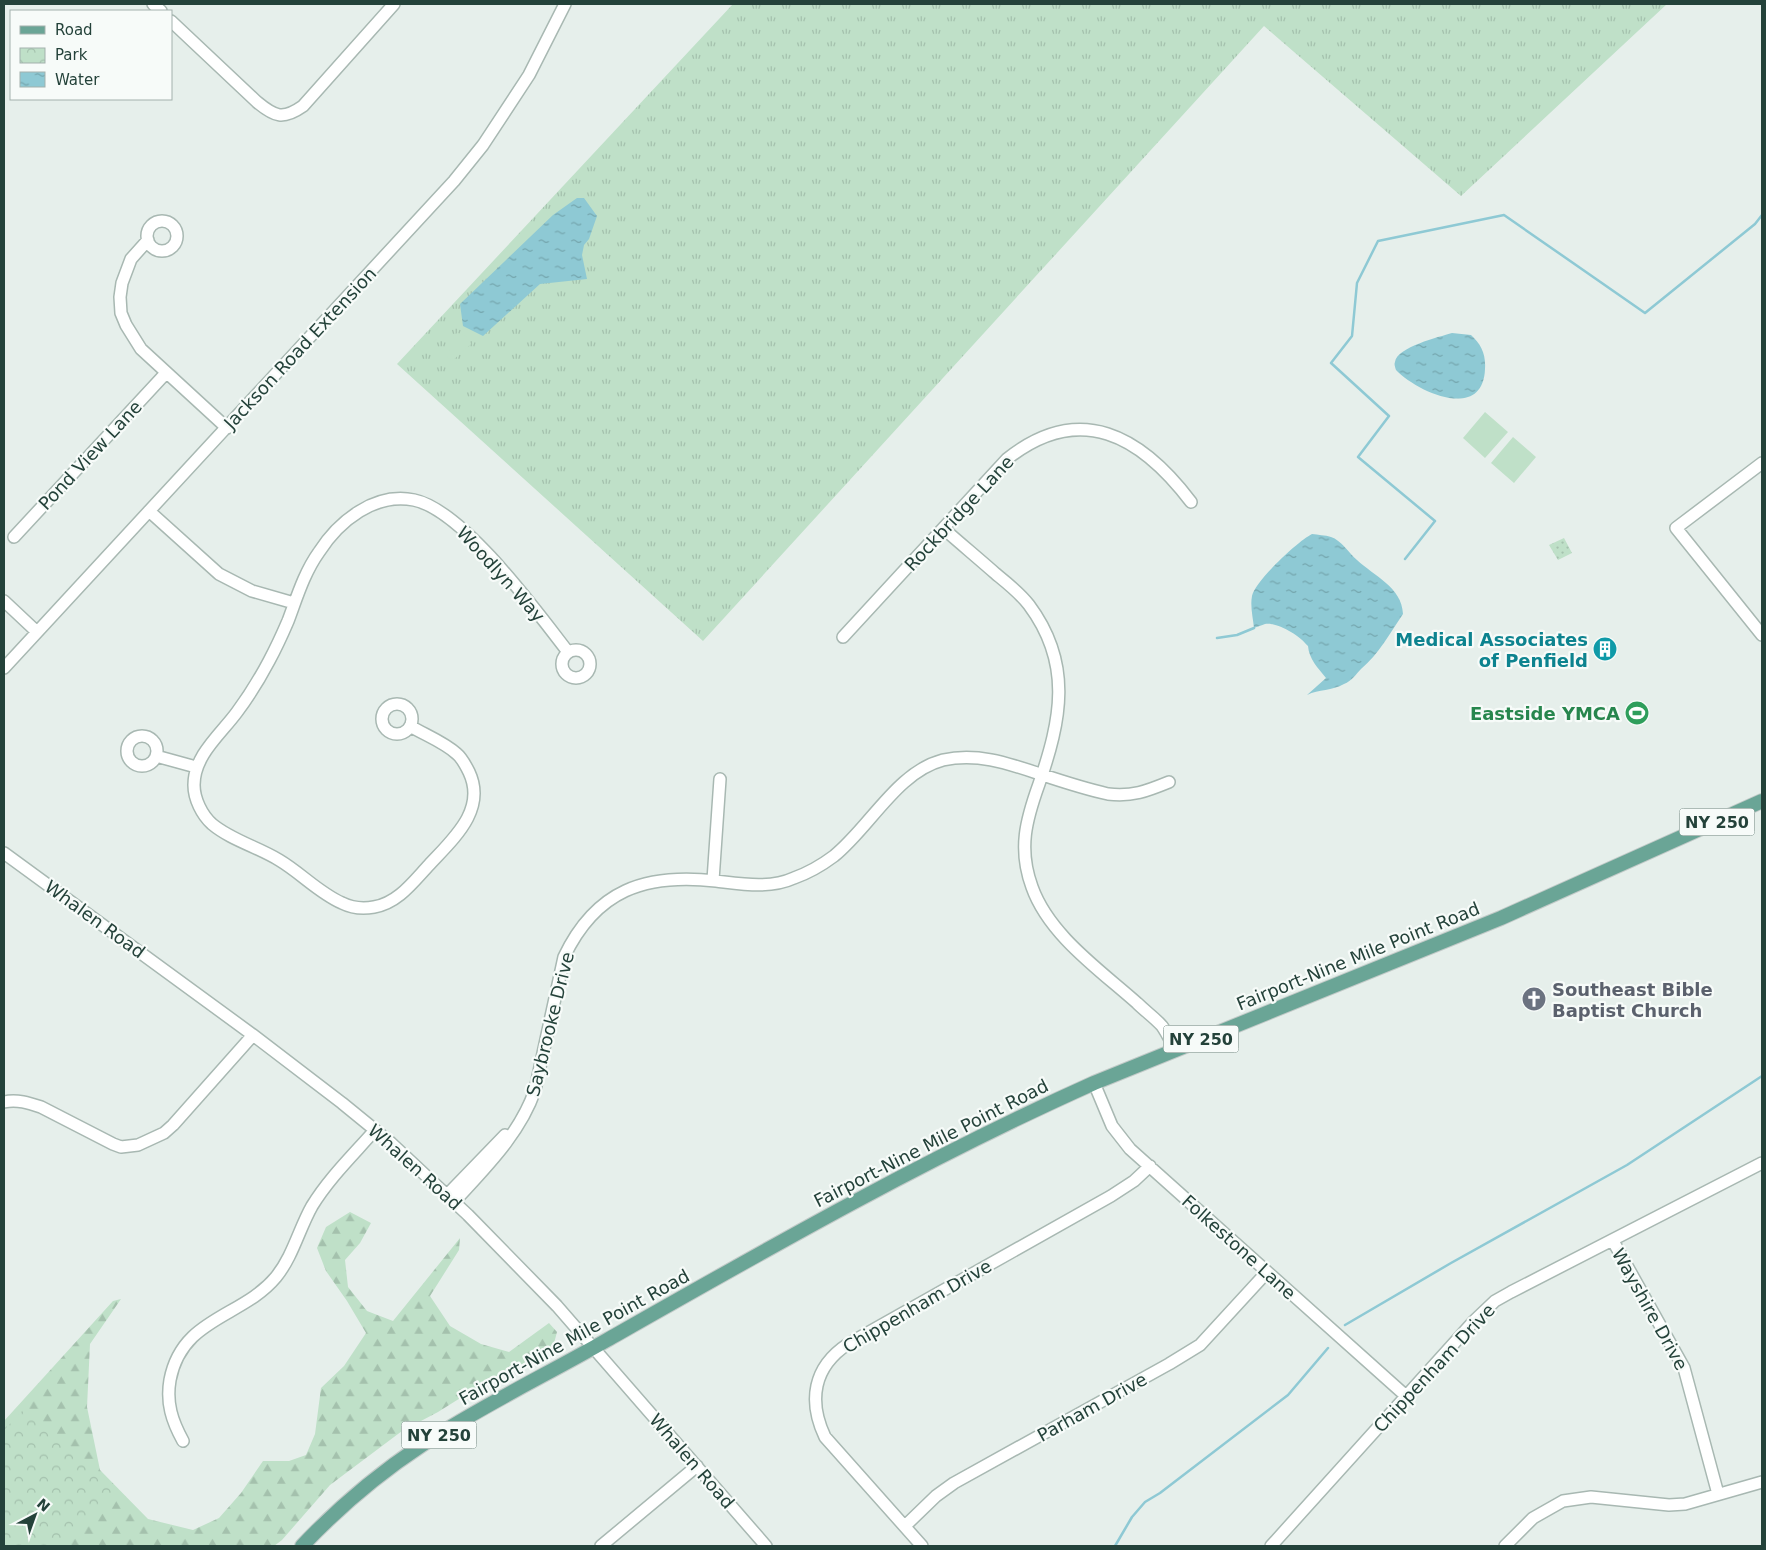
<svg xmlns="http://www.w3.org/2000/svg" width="1766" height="1550" font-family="'DejaVu Sans',sans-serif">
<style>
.grass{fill:url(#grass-tufts)}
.forest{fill:url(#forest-firs)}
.park{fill:url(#park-crowns)}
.garden{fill:url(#garden-dots)}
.pitch{fill:#bfe0c8}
.water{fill:url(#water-ripples)}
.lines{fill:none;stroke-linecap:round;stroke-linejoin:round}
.stream{stroke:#8ec9d4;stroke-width:2.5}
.minor-casing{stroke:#a8b8b2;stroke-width:14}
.major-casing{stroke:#c2cac8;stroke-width:16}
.minor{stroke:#fff;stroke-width:11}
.major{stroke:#6aa596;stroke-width:14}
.labels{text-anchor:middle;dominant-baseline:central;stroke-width:4.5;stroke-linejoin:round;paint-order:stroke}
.shield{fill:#f7fbf9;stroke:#637a73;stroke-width:1}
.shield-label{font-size:16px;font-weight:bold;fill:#24423a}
.street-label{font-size:18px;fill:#24423a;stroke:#f7fbf9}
.culture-label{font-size:18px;font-weight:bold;fill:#0d838f;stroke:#f7fbf9;text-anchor:end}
.leisure-label{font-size:18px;font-weight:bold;fill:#27864d;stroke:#f7fbf9;text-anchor:end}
.worship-label{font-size:18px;font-weight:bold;fill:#5b616d;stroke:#f7fbf9;text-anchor:start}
</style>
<defs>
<pattern id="grass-tufts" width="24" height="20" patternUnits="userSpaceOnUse" patternTransform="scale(1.25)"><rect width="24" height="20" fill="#bfe0c8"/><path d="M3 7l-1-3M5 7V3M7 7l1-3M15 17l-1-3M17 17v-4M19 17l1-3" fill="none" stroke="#a4c1ad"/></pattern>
<pattern id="forest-firs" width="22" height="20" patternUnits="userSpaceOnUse" patternTransform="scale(1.25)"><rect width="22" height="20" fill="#bfe0c8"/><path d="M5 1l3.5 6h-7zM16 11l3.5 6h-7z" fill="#a4c1ad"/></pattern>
<pattern id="park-crowns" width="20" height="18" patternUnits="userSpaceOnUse" patternTransform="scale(1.25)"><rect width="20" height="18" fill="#bfe0c8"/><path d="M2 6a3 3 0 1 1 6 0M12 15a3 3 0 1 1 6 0" fill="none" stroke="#a4c1ad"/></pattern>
<pattern id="garden-dots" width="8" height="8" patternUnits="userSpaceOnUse" patternTransform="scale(1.25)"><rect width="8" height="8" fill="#bfe0c8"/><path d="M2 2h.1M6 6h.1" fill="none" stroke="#a4c1ad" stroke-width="1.8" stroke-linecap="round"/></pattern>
<pattern id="water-ripples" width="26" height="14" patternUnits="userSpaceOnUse" patternTransform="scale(1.25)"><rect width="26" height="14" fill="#8ec9d4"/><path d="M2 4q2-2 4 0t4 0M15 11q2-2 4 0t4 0" fill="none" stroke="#74a5ad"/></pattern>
</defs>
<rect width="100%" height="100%" fill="#e6efeb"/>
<path class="grass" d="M733,4H1667L1461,196L1264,26L703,641L397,364Z"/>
<path class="forest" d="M350,1212L371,1223L360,1243L345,1260L348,1287L367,1311L393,1321L460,1238L459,1250L430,1296L450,1326L481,1344L509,1352L549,1323L557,1332L553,1347L529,1361L489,1380L438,1412L402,1431L330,1485L282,1540L274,1546H4V1421L113,1301L121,1299L90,1344L87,1407L100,1470L148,1519L193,1530L219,1518L241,1493L263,1461H289L306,1455L315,1434L321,1388L344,1366L366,1333L347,1301L326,1271L317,1248L326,1227Z"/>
<path class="park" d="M26,1407L118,1489L63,1546H4V1430Z"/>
<path class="garden" d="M1564,538L1572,553L1558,560L1549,545Z"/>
<path class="pitch" d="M457,333C465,334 468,337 471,344L452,361L446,356V353L453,347V338Z
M1485,412L1508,432L1485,458L1463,438Z
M1513,437L1536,457L1514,483L1491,463Z"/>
<path class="water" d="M577,198H584L597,216L589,239L584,245L582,255L587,279L540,284L483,336L463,326L460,304L553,215Z
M1452,333L1471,335C1481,344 1486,354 1485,369C1483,422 1417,392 1396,370C1395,367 1394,364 1395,362C1397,347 1439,337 1452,333Z
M1312,534C1318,535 1325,535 1331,537C1341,540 1349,553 1357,560C1374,576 1402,587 1403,614C1390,633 1379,654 1361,669C1356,674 1352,681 1344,684C1332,691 1319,689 1307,695L1326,678C1318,668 1309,659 1308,646C1300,636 1279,622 1265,624C1262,625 1257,627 1254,628C1253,618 1250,606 1252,596C1255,581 1298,541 1312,534Z"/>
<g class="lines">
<path class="stream" d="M1405,559L1435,521L1358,457L1389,416L1331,363L1352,336L1357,283L1378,241L1504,215L1645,313L1755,224L1762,215
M1217,638L1237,635L1254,628
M1345,1325L1451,1263L1627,1165L1762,1076
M1115,1546L1132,1517L1145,1502L1160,1493L1288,1395L1328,1348"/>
<defs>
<path id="minor" d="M153,4L161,11
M171,21L257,102C275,117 283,120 303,106L394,4
M147 236a15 15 0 1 1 30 0a15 15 0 1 1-30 0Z
M148,240L131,259L122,283L120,297L121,313L126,325L141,349L227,428
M1762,463L1676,528L1762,635
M149,511L219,574L252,591L294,603
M944,529C961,544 979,559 996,574C1007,583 1020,593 1029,605C1073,664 1061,720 1039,784C1026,820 1018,849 1032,887C1049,935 1100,970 1137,1003C1145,1011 1155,1018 1162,1026C1167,1033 1171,1042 1175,1049
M14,537L166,373
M4,601L37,632
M843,637L1007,459C1080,401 1141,436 1191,502
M562 664a14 14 0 1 1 28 0a14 14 0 1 1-28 0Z
M4,668L454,181L483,145L529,75L565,4
M382 719a15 15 0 1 1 30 0a15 15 0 1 1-30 0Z
M410,726C425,735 444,742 457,754C462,758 466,766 469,772C487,810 453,839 429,865C413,882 398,903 374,907C363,909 352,908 342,903C319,893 301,873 279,860C258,847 231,840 212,824C202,815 194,799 194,785C194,755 221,734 237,712C249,696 260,678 269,661C276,648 282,635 288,621C297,597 304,573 319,552C339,521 375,492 414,500C463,510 537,612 568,652
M127 751a15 15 0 1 1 30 0a15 15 0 1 1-30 0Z
M156,756L196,767
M4,853L253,1035L342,1103L391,1143L468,1215L557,1306L766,1546
M713,880L720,779
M1094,1083L1112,1126L1130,1149L1406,1396
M4,1102C17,1099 29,1103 41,1107L113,1144L121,1147L138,1145L164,1133L173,1125L253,1035
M447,1195L505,1135
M454,1202C485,1168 520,1134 535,1090L564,957C596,890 645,873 716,881C742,884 770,889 794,878C808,873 822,865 834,856C870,827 897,772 943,760C978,752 1010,764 1043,775C1064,782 1086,789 1108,794C1132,797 1147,791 1169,782
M1613,1241L1684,1368L1718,1494
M183,1441C172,1421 166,1403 170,1380C182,1317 242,1318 276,1277C293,1256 299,1229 312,1206C329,1178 354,1154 375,1130
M905,1526L936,1496L954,1483L1169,1364L1200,1345L1267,1272
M601,1546L697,1466
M922,1546L825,1437C808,1401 813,1367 848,1344L1111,1196L1134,1181L1150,1166
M1271,1546L1474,1321L1495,1301L1511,1292L1762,1163
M1505,1546L1533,1518L1563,1501L1591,1497L1669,1505L1685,1504L1762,1482"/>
<path id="major" d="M302,1546C338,1508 378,1474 422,1445C481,1406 546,1375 607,1340C767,1249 926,1158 1094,1083L1501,918L1762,801"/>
</defs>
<use href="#minor" class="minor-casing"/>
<use href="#major" class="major-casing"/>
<use href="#minor" class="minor"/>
<use href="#major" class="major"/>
</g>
<defs>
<symbol id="building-disc" viewBox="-11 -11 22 22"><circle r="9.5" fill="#0f9aa8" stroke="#f7fbf9"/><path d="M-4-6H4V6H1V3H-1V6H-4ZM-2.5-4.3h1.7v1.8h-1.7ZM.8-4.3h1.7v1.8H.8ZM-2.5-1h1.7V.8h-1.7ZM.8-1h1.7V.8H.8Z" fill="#fff"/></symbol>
<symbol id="stadium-disc" viewBox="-11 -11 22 22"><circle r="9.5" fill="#2e9e5b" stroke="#f7fbf9"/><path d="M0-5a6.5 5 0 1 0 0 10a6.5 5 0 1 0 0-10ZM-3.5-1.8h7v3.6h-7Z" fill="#fff"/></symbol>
<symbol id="church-disc" viewBox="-11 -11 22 22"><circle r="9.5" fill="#6b7280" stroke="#f7fbf9"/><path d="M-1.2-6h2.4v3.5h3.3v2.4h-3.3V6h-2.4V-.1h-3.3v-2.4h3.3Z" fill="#fff"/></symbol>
</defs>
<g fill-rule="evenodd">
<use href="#building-disc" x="1591" y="635" width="28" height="28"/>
<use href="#stadium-disc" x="1623" y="699" width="28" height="28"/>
<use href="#church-disc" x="1520" y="985" width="28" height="28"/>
</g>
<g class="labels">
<g class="shield">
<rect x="1679.5" y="808.5" width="75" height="27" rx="4"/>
<rect x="1163.5" y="1025.5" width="75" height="27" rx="4"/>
<rect x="401.5" y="1421.5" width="75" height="27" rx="4"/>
</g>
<g class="shield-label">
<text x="1717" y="822">NY 250</text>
<text x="1201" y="1039">NY 250</text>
<text x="439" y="1435">NY 250</text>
</g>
<g class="street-label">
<text transform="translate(300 348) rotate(-47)">Jackson Road Extension</text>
<text transform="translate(90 455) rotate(-47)">Pond View Lane</text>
<text transform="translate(959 513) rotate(-47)">Rockbridge Lane</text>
<text transform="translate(501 574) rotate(48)">Woodlyn Way</text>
<text transform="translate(95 919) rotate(36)">Whalen Road</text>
<text transform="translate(1358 956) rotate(-22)">Fairport-Nine Mile Point Road</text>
<text transform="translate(550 1024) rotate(-76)">Saybrooke Drive</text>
<text transform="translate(931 1143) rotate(-27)">Fairport-Nine Mile Point Road</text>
<text transform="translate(415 1167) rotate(42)">Whalen Road</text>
<text transform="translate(1239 1247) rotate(42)">Folkestone Lane</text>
<text transform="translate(917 1306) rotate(-30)">Chippenham Drive</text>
<text transform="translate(1650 1309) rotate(61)">Wayshire Drive</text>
<text transform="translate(574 1337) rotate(-29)">Fairport-Nine Mile Point Road</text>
<text transform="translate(1434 1368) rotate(-47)">Chippenham Drive</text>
<text transform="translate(1092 1407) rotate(-29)">Parham Drive</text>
<text transform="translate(692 1461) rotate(49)">Whalen Road</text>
</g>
<g class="culture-label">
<text x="1588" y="639">Medical Associates<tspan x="1588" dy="21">of Penfield</tspan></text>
</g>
<g class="leisure-label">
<text x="1620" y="713">Eastside YMCA</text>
</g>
<g class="worship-label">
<text x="1552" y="989">Southeast Bible<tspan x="1552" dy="21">Baptist Church</tspan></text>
</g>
</g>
<rect width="1766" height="1550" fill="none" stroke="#24423a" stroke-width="10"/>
<rect x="10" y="10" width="162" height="90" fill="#f7fbf9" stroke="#a3b1ad"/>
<rect x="20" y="26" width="25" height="8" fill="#6aa596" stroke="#a3b1ad"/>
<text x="55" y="35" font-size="15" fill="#24423a">Road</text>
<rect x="20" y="48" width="25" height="15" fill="url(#park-crowns)" stroke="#a3b1ad"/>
<text x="55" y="60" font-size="15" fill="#24423a">Park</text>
<rect x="20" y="72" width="25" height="15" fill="url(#water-ripples)" stroke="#a3b1ad"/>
<text x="55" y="85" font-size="15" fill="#24423a">Water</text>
<g transform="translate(35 1515) rotate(41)" stroke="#f7fbf9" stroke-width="4" paint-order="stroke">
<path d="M0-4L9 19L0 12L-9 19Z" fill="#24423a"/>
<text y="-8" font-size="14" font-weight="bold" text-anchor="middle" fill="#24423a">N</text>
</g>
</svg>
